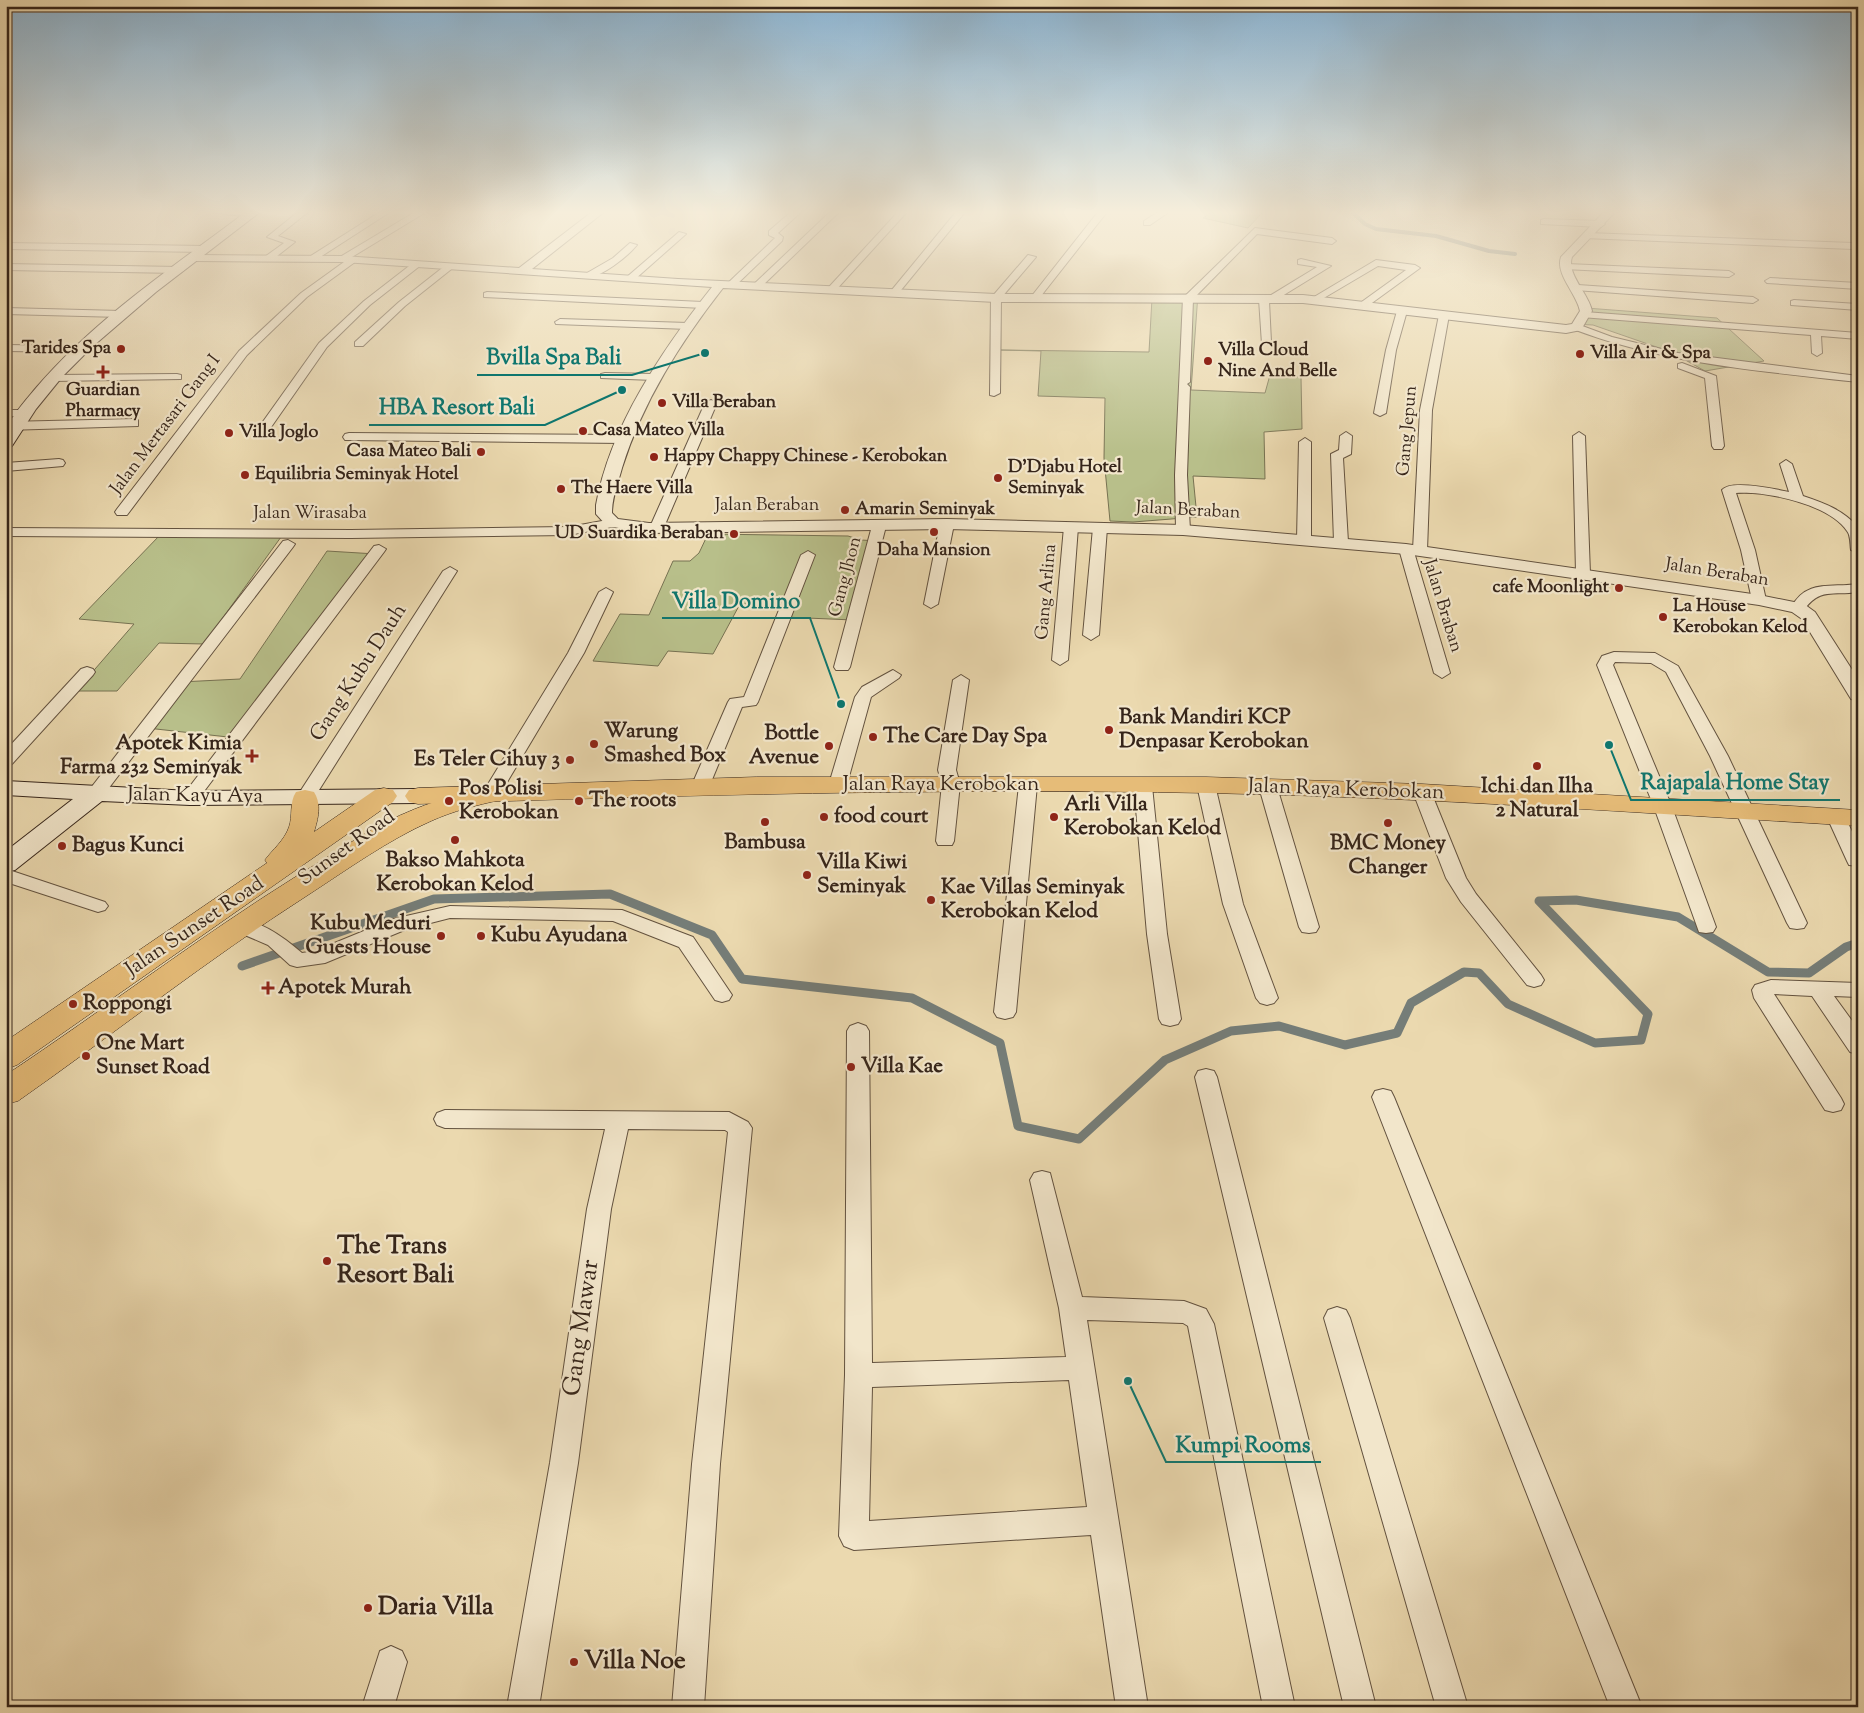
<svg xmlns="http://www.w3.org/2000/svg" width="1864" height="1713" font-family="'Sorts Mill Goudy',serif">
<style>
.green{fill:#b8bf8a;stroke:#777252}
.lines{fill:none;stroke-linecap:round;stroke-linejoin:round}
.stream-far1{stroke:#757d78;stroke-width:4}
.stream{stroke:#757d78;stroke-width:9}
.minor-casing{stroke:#63523f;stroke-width:2}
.tertiary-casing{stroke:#63523f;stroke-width:2}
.secondary-casing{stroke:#36251a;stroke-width:2}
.primary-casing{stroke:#36251a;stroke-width:1}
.trunk-casing{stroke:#36251a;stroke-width:1}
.minor{fill:#f2e6cb;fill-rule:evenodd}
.tertiary{fill:#f2e6cb;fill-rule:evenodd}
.secondary{fill:#f2e6cb;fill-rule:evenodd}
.primary{fill:#e6bc78;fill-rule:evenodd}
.trunk{fill:#e6bc78;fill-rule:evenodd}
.poi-dot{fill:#8f2418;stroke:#f2e6cb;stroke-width:2}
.labels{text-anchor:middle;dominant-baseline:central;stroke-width:4.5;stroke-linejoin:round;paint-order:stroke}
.far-poi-label{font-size:18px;font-weight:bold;fill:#36251a;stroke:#f2e6cb;text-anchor:start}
.far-street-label{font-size:18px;fill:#36251a;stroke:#f2e6cb}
.street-label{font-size:21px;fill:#36251a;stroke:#f2e6cb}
.poi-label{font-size:21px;font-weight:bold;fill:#36251a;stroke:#f2e6cb;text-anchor:start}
.near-poi-label{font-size:25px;font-weight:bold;fill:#36251a;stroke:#f2e6cb;text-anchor:start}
.near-street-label{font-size:25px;fill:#36251a;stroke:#f2e6cb}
.leader{fill:none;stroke:#0f766e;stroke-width:2}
.callout-dot{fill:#0f766e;stroke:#f2e6cb;stroke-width:2}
.callout-label{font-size:22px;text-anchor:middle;font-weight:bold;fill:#0f766e;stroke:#f2e6cb;stroke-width:4.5;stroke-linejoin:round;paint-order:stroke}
</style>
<rect width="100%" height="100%" fill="#ebd9af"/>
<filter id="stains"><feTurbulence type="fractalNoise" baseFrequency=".004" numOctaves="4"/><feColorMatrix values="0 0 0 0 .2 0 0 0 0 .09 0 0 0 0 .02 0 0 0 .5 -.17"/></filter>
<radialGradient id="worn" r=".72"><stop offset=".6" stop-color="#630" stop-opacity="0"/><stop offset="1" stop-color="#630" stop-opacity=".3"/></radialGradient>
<path class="green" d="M1212,212H1263L1248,228L1203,218Z
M1198,294L1191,390L1265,393L1270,375L1301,377L1302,429L1264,432L1265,479L1193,476L1197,517L1133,522L1110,521L1104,458L1105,398L1038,396L1041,351L1000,350L1149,352L1152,298L1133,295Z
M1586,308L1717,318L1764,361L1705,371L1671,352L1593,325L1572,324Z
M708,534L848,536L861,540L878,541L853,620L784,617L789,603L740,604L713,654L668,651L658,666L593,661L620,614L649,615L673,561H690L699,553Z
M160,535L281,537L204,644L159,643L117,691H76L134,624L79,619Z
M327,551L376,554L237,738L147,728L180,682L240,679Z"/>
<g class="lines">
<path class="stream-far1" d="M1352,212L1365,224L1376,229L1436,236L1489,251L1515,254"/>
<path class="stream" d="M242,966L434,899L610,894L712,935L742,979L912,998L1000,1043L1018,1126L1079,1139L1165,1060L1231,1031L1279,1026L1345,1045L1397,1033L1411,1003L1464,972L1479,973L1508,1004L1595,1043L1641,1040L1648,1014L1539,901L1576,900L1678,917L1768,972L1809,973L1846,947L1858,943"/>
<defs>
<path id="minor" d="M208,212H255L256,214L252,217Z
M298,212H308L278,236L295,242L272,260H266V256L284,243L267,237Z
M380,212H390L314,261L306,259Z
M415,212H426L352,257L357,260L355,262L307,297L247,355L127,515H117L115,512L117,509L239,351L301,293L344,262L340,261V257Z
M791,212H801L778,233L783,237L782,241L735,286H729V282L775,238L769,235V231Z
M830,212H839L760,288H754V284Z
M898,212H907L835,291H829V287Z
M956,212H965L897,295H891V291Z
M1098,212H1107L1037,301H1031V297Z
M1158,212H1169L1150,225H1144V221Z
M1544,219L1601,221L1605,224L1601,227L1541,224V220Z
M1255,228L1332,238L1336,241L1332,244L1257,234L1193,299L1190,382L1187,384L1190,387L1187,475L1190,530L1183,534L1176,530L1175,475L1183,298Z
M679,232L686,234L634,280H628V276Z
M1587,233L1853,243L1857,246L1853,249L1584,238L1583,236Z
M6,243L205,246L209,249L205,252L6,249Z
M630,243L637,245C629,255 600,279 587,277V273L613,258Z
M1028,255L1036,257L1001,298L1000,393L994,396L990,395L991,298Z
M1301,259L1331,266L1274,301H1269L1271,342L1270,344H1262L1259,299L1268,297L1317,267L1298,264V260Z
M1376,260L1415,265L1420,268L1365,308L1356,306L1406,270L1378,266L1317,302L1309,300Z
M413,263L421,265L370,305L327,347L267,433H259L257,430L319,343L364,301Z
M6,264L179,267L184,270L179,273L6,270Z
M1567,264L1729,271L1734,274L1729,277L1564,269V265Z
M446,265L454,267L405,306L363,346H355V342L399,302Z
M1770,278L1858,283V289L1767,283L1765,281Z
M1578,285L1753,297L1758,300L1753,303L1575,290V286Z
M487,292L703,302L708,305L703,308L484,297V293Z
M1794,300L1858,304V310L1791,305V301Z
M6,308L121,311L126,314L121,317L6,314Z
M1402,308L1407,311L1396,350L1386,413L1380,416L1374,413L1386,350L1397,311Z
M1444,312L1449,315L1432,410L1427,551L1420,555L1414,552L1450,673L1442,678L1434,673L1399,549L1406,545L1411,546L1413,550L1420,410L1439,315Z
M1585,312L1858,333V339L1821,336L1822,353L1817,356L1812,353L1811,335L1581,317V313Z
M560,319L688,323L693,326L688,329L556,324L555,322Z
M1577,324L1612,337L1678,353L1858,376V382C1761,371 1665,364 1573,329L1572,327Z
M6,345L79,346L84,349L79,352L6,351Z
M1682,363L1716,376L1724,446L1722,449H1714L1712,446L1705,378L1678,368V364Z
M605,373L654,374L660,377L654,380L601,378V374Z
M177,374L181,375V379L53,381L47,378L53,375Z
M711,400L717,403L664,527L657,531L652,530L650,527L705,403Z
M6,410H24L30,413L24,416H6Z
M134,419L138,420V426L6,430V422Z
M1346,432L1352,436L1351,454L1343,458L1348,542L1341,546L1334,542L1331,454L1339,450L1340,436Z
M1579,432L1585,436L1590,574L1583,578L1576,574L1573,436Z
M349,433L624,435L630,439L624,443L345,440L343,437L345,434Z
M1305,438L1311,442V540L1304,544L1297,540L1299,442Z
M59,459L63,460L65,463L63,466L6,471V463Z
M1786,460L1792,464L1803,496C1824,503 1843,510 1858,527V554L1851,550C1850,544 1851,536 1847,531C1829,504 1766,491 1736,493L1755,550L1766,600L1759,604L1752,600L1741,550L1722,490C1731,479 1775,489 1789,492L1780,464Z
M613,519L620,523L618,526L569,535L351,538L6,536V528L351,530L569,527Z
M947,520L954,524L938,604L931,608L924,604L940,524Z
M879,522L886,526L850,667L848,670H836L834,667L872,526Z
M1071,523L1078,527L1068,660L1060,665L1052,660L1064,527Z
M1100,524L1107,528L1099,635L1091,640L1083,635L1093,528Z
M288,540L295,544L293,547L102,797H90L87,793L90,789L283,541Z
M379,545L386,549L384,552L196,802H184L181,798L184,794L374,546Z
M808,551L815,555L758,702L756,705L742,707L709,787L706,791H694L691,787L728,702L730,699L744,697L801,555Z
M450,567L457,571L314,798L311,802H299L296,798L443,571Z
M1858,584V592C1832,596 1820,587 1803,611H1793L1791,608C1806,579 1830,588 1858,584Z
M606,588L613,592L584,653L500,794L497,798H485L482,794L568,653L599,592Z
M1614,652L1655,653L1678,666L1728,756L1807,923L1804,928L1797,929L1790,928L1787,923L1710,756L1666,672L1651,663L1615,662L1613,665L1672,807L1716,927L1713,932L1706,933L1699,932L1654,807L1597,665L1602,656Z
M87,667L93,669L95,672L93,675L12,764L6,765V750L81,669Z
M893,670L901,675L899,678L871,697L847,784L844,788H832L829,784L855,697L862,687Z
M961,675L969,680L956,770L960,784L954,841L952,845H938L936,841L942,784L938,770L953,680Z
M1028,780L1034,781L1037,785L1016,1012L1013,1017L1005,1019L997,1017L994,1012L1019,785L1022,781Z
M1206,780L1212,781L1215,785L1243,904L1278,998L1274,1003L1267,1005L1260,1003L1256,998L1223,904L1197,785L1200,781Z
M1143,781L1149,782L1152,786L1167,934L1181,1019L1178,1024L1170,1026L1162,1024L1159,1019L1147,934L1134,786L1137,782Z
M1268,782L1274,783L1277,787L1319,927L1316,932L1309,933L1302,932L1299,927L1259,787L1262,783Z
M1422,787L1428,788L1431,792L1466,878L1476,894L1541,975L1544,980L1541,985L1534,987L1527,985L1461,902L1446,878L1413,792L1416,788Z
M1836,812L1842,813L1845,817L1858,844V866L1849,865L1847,861L1827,817L1830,813Z
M6,869L105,902L108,906L105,910L98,912L6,882Z
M450,906L622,910L693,937L732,995L729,1000L722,1002L715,1000L679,947L613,921L450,918L407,929L325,963L297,967L290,965L268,945L233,930L230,925L233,920C254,915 286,939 302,953L315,951L393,919Z
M1771,980L1858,983V997L1834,996L1858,1029V1054L1850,1052L1812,996L1774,994L1841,1098L1844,1104L1841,1110L1833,1112L1825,1110L1754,998L1752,990L1755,985Z
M858,1023L866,1026L869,1031L872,1363L1066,1357L1059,1308L1030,1180L1034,1173L1042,1171L1050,1173L1082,1297L1184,1301L1206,1309L1214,1324L1295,1707H1263L1188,1326L1183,1323L1087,1320L1148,1707H1116L1091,1535L854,1550L844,1546L839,1536L845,1375L847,1031L850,1026ZM1069,1380L1087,1507L869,1521L872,1387Z
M1206,1069L1214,1071L1217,1077L1376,1707H1344L1195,1077L1198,1071Z
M1383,1089L1391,1091L1394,1097L1642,1707H1610L1372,1097L1375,1091Z
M445,1110L729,1112L748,1122L752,1128L720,1464L704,1707H672L692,1464L728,1132L725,1130L628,1129L611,1209L578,1463L539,1707H507L550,1463L587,1209L605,1129L445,1128L437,1125L434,1119L437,1113Z
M1337,1307L1346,1310L1350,1318L1468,1707H1436L1324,1318L1328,1310Z
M391,1646L402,1651L407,1662L394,1707H362L380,1651Z"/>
<path id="tertiary" d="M592,212H604L532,269L678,279L996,294L1303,295L1566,325L1572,324L1580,311C1577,294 1555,274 1561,257L1604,212H1615L1572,257C1566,274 1589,294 1592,311L1581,330L1566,333L1303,303L996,302L723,288C680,343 643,401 622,468C618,483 612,497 612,513L618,519L649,523L947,519L1183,525L1406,544L1759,595L1804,604L1815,612L1858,679V701L1851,699L1802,619L1792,612L1759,605L1406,554L1183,535L947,529L649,533L607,526L596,514V505C610,426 663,349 712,287L343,262L194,261L189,258L194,255L343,256L519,268Z"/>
<path id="secondary" d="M246,212H260L156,292L92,347L62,377L36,409L12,446L6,447C6,441 5,433 7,428C13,414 26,400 36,388C96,318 173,267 246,212Z
M6,781L190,791L418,789L427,791L430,796L427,801L418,803L190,805L102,801L15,870L6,872V851L73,799L6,795Z"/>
<path id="primary" d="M757,777H1206L1422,784L1858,810V826C1641,813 1424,797 1207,793C944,788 681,795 418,804L409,802L405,796L409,790L418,788Z"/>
<path id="trunk" d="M491,786L500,788L504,794L500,800C477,805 453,811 431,821C388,840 348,869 308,895C208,959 115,1033 18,1101L6,1104V1075C105,1009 199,937 300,874C337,852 374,825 415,809C440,799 465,793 491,786Z
M384,788L393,790L397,796L393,802L17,1065L6,1069V1041L267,863L265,860C273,849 284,841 289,827C293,816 289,802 296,792L305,790L314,792C322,804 318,819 314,832L375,790Z"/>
</defs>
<use href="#minor" class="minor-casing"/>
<use href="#tertiary" class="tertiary-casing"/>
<use href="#secondary" class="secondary-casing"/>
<use href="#primary" class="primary-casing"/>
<use href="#trunk" class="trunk-casing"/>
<use href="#minor" class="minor"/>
<use href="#tertiary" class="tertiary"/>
<use href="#secondary" class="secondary"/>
<use href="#primary" class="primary"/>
<use href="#trunk" class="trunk"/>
</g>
<linearGradient id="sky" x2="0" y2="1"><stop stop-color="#8bb5d4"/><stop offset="0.47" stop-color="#f6eedb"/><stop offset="1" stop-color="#f6eedb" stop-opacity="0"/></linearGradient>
<rect width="1864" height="452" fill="url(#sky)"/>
<g class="poi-dot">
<circle cx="121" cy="349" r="5"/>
<circle cx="1580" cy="354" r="5"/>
<circle cx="1208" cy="361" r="5"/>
<path d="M100.5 364.5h5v5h5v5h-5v5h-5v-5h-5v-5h5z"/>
<circle cx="662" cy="403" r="5"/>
<circle cx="583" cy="431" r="5"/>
<circle cx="229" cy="433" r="5"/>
<circle cx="481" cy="452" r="5"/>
<circle cx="654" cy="457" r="5"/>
<circle cx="245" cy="475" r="5"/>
<circle cx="998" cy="478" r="5"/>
<circle cx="561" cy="489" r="5"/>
<circle cx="845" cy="510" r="5"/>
<circle cx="934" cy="532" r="5"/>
<circle cx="734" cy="534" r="5"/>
<circle cx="1619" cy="588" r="5"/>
<circle cx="1663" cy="617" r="5"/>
<circle cx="1109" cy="730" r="5"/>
<circle cx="873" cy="737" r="5"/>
<circle cx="594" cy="744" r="5"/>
<circle cx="829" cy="746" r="5"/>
<path d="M249.5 748.5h5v5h5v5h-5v5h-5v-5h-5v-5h5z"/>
<circle cx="570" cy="760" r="5"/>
<circle cx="1537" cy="766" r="5"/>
<circle cx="449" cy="801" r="5"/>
<circle cx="579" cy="801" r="5"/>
<circle cx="824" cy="817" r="5"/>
<circle cx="1054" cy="817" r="5"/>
<circle cx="765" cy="822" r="5"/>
<circle cx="1388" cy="823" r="5"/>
<circle cx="455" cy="840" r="5"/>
<circle cx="62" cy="846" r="5"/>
<circle cx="807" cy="875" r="5"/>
<circle cx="931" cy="900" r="5"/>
<circle cx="441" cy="936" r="5"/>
<circle cx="481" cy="936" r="5"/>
<path d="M265.5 980.5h5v5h5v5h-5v5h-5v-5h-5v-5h5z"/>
<circle cx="73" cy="1004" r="5"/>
<circle cx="86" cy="1056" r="5"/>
<circle cx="851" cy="1067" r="5"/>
<circle cx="327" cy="1261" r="5"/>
<circle cx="368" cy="1608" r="5"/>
<circle cx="574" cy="1662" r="5"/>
</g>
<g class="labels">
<g class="far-poi-label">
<text x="111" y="349" text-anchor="end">Tarides Spa</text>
<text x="1218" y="351">Villa Cloud<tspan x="1218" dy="21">Nine And Belle</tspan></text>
<text x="1590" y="354">Villa Air &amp; Spa</text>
<text x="103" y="391" text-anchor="middle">Guardian<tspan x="103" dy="21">Pharmacy</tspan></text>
<text x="672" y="403">Villa Beraban</text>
<text x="593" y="431">Casa Mateo Villa</text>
<text x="239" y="433">Villa Joglo</text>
<text x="471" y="452" text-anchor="end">Casa Mateo Bali</text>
<text x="664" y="457">Happy Chappy Chinese - Kerobokan</text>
<text x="1008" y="468">D'Djabu Hotel<tspan x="1008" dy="21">Seminyak</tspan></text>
<text x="255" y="475">Equilibria Seminyak Hotel</text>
<text x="571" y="489">The Haere Villa</text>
<text x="855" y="510">Amarin Seminyak</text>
<text x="724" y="534" text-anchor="end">UD Suardika Beraban</text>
<text x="934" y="551" text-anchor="middle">Daha Mansion</text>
<text x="1609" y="588" text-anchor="end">cafe Moonlight</text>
<text x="1673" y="607">La House<tspan x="1673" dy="21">Kerobokan Kelod</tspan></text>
</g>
<g class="far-street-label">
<text transform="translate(166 425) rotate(-53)">Jalan Mertasari Gang I</text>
<text transform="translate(1408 431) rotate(-85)">Gang Jepun</text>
<text x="767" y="506">Jalan Beraban</text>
<text transform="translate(1188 511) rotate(3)">Jalan Beraban</text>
<text x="310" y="514">Jalan Wirasaba</text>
<text transform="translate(1717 573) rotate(9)">Jalan Beraban</text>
<text transform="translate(846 577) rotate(-75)">Gang Jhon</text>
<text transform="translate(1047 592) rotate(-85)">Gang Arlina</text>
<text transform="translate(1442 606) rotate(73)">Jalan Braban</text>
</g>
<g class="street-label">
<text transform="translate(359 673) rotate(-57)">Gang Kubu Dauh</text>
<text x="941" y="785">Jalan Raya Kerobokan</text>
<text transform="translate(1346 790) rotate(2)">Jalan Raya Kerobokan</text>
<text transform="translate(195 796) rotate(1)">Jalan Kayu Aya</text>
<text transform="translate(347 848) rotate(-36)">Sunset Road</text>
<text transform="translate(195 927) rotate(-34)">Jalan Sunset Road</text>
</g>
<g class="poi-label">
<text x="1119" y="718">Bank Mandiri KCP<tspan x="1119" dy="24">Denpasar Kerobokan</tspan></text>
<text x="604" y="732">Warung<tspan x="604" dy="24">Smashed Box</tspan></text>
<text x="819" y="734" text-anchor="end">Bottle<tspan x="819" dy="24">Avenue</tspan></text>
<text x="883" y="737">The Care Day Spa</text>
<text x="242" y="744" text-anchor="end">Apotek Kimia<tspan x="242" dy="24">Farma 232 Seminyak</tspan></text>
<text x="560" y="760" text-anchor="end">Es Teler Cihuy 3</text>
<text x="1537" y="787" text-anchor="middle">Ichi dan Ilha<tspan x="1537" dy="24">2 Natural</tspan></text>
<text x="459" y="789">Pos Polisi<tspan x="459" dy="24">Kerobokan</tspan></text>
<text x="589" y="801">The roots</text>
<text x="1064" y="805">Arli Villa<tspan x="1064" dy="24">Kerobokan Kelod</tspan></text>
<text x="834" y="817">food court</text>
<text x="765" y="843" text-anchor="middle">Bambusa</text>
<text x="1388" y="844" text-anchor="middle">BMC Money<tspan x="1388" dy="24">Changer</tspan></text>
<text x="72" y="846">Bagus Kunci</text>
<text x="455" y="861" text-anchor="middle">Bakso Mahkota<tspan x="455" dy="24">Kerobokan Kelod</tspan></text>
<text x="817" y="863">Villa Kiwi<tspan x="817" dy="24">Seminyak</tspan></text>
<text x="941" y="888">Kae Villas Seminyak<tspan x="941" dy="24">Kerobokan Kelod</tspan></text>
<text x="431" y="924" text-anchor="end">Kubu Meduri<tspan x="431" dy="24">Guests House</tspan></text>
<text x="491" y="936">Kubu Ayudana</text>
<text x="278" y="988">Apotek Murah</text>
<text x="83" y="1004">Roppongi</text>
<text x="96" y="1044">One Mart<tspan x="96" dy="24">Sunset Road</tspan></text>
<text x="861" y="1067">Villa Kae</text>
</g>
<g class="near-poi-label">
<text x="337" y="1247">The Trans<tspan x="337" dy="29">Resort Bali</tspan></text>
<text x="378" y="1608">Daria Villa</text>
<text x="584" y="1662">Villa Noe</text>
</g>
<g class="near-street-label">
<text transform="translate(582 1328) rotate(-82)">Gang Mawar</text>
</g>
</g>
<path class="leader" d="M705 353L632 375H477M622 390L545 425H369M841 704L810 618H662M1609 745L1631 800H1840M1128 1381L1166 1462H1321"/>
<g class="callout-dot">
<circle cx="705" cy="353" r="5"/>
<circle cx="622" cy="390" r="5"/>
<circle cx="841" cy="704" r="5"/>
<circle cx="1609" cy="745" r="5"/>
<circle cx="1128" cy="1381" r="5"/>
</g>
<g class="callout-label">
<text x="554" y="364">Bvilla Spa Bali</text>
<text x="457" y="414">HBA Resort Bali</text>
<text x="736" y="608">Villa Domino</text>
<text x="1735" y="789">Rajapala Home Stay</text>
<text x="1243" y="1452">Kumpi Rooms</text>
</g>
<rect width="1864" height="1713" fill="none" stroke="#ebd9af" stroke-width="25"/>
<rect x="8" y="8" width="1849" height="1698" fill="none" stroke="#36251a" stroke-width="2.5"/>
<rect x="12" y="12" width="1839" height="1688" fill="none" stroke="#36251a"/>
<rect width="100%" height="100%" filter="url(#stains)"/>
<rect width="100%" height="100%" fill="url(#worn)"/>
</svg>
